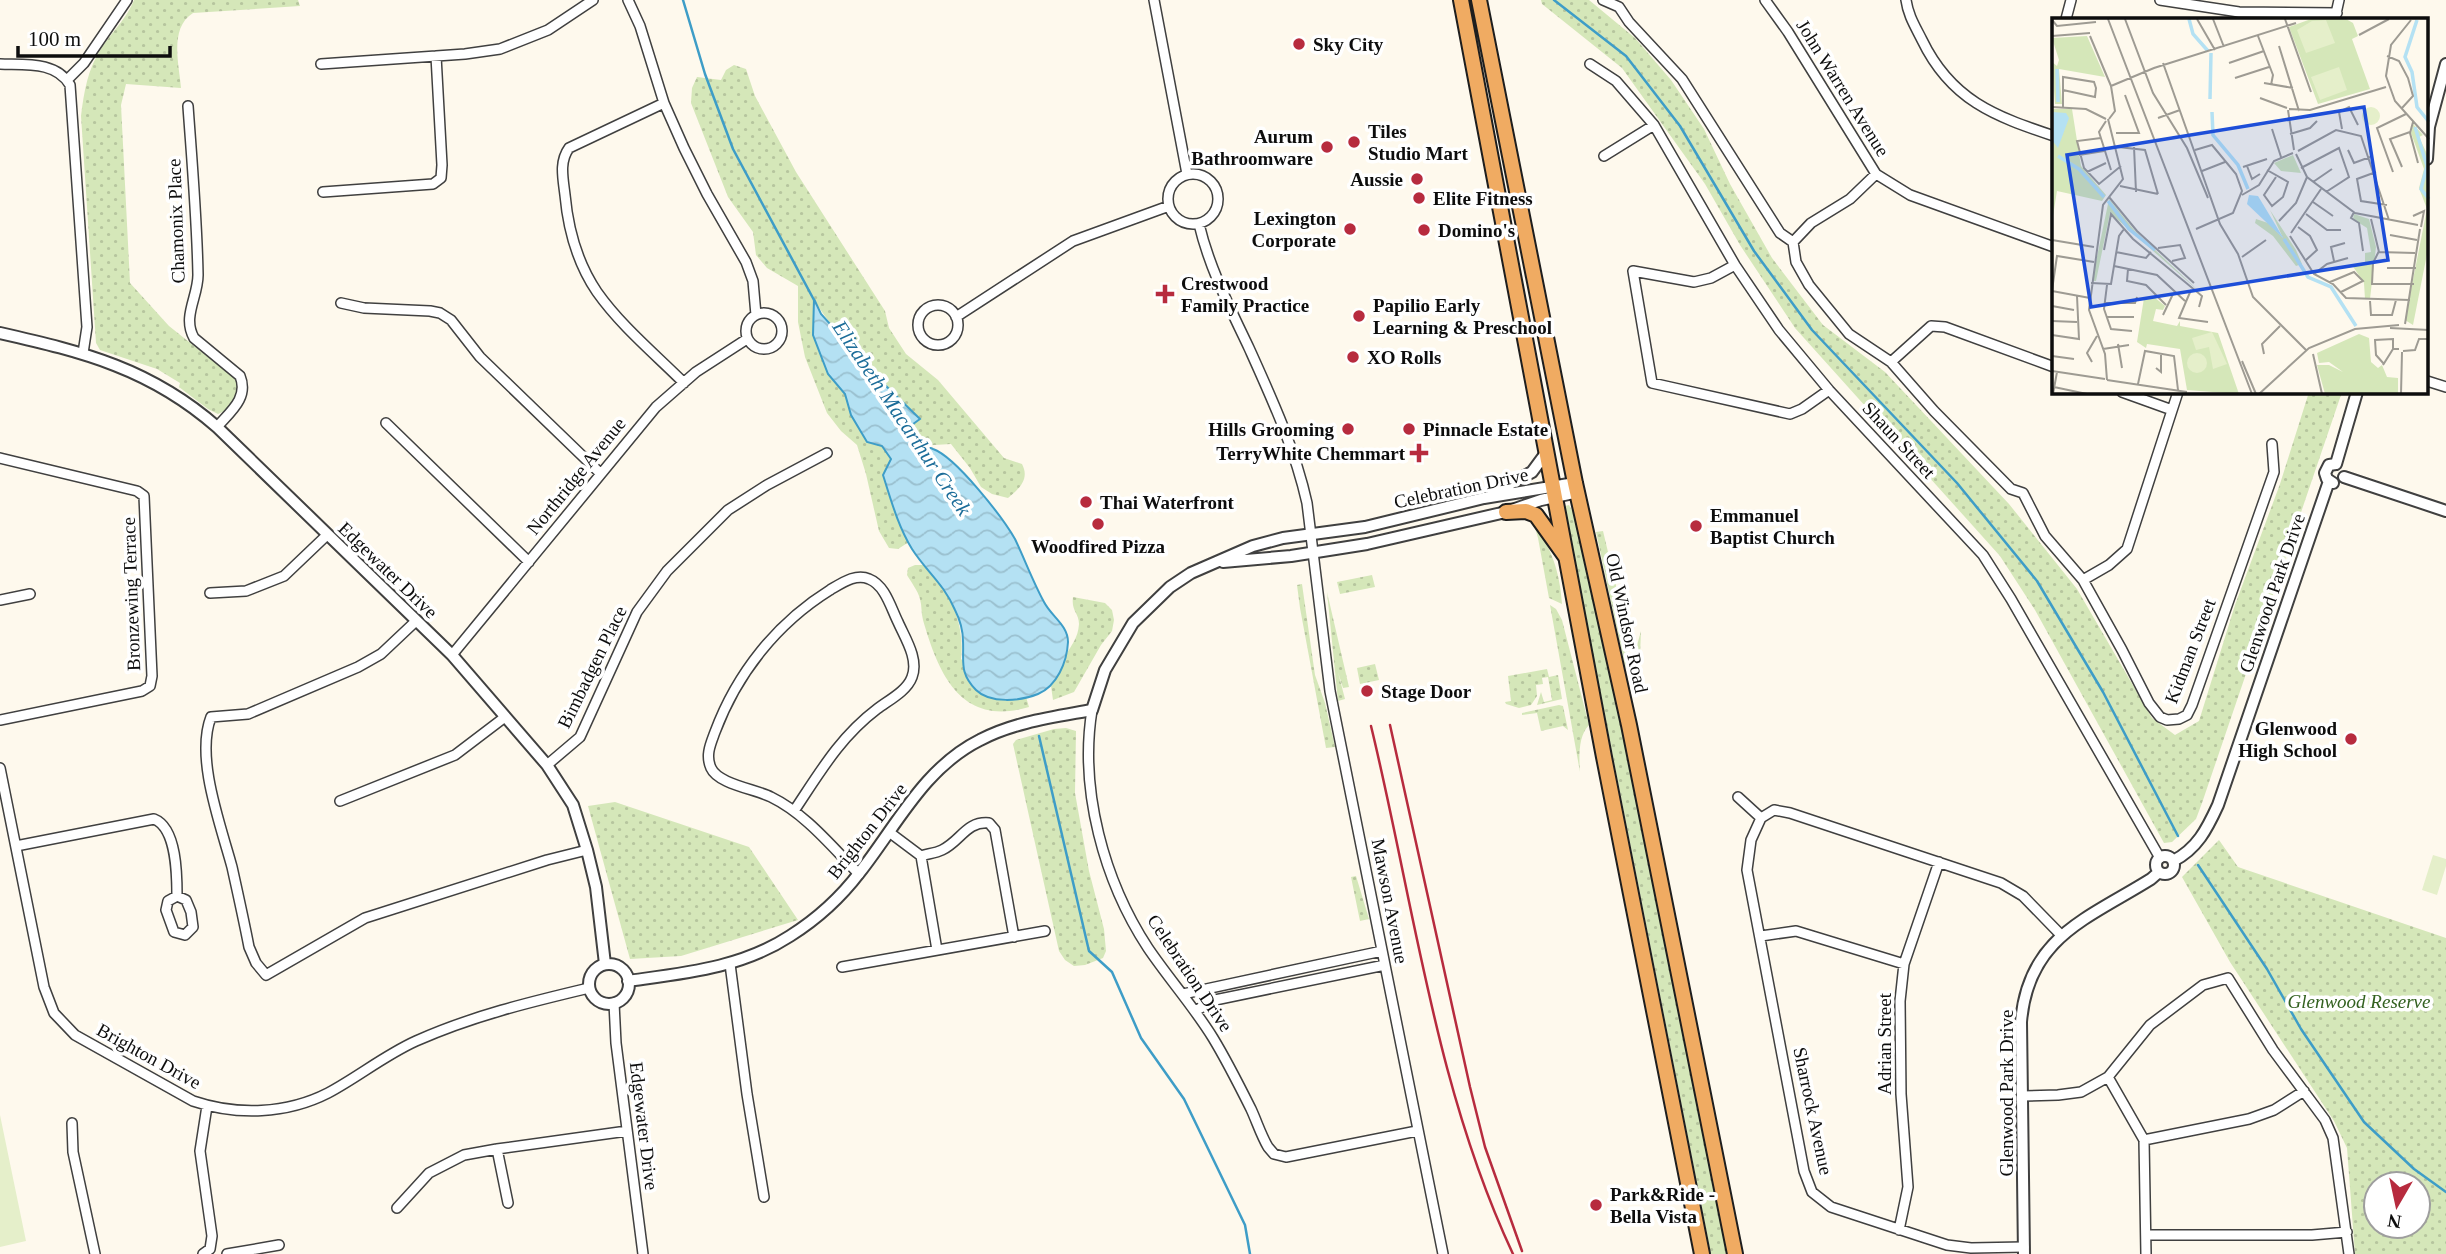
<svg xmlns="http://www.w3.org/2000/svg" width="2446" height="1254" font-family="'Times New Roman',serif">
<style>
.green{fill:url(#green-dots);fill-rule:evenodd}
.pitch{fill:#e5efca}
.water{fill:url(#water-waves);stroke:#3e9dc7;stroke-width:2}
.lines{fill:none;stroke-linecap:round;stroke-linejoin:round}
.stream{stroke:#3e9dc7;stroke-width:2.5}
.minor-casing{stroke:#404040;stroke-width:12}
.tertiary-casing{stroke:#404040;stroke-width:14}
.trunk-casing{stroke:#1e1e1e;stroke-width:18}
.minor{stroke:#fff;stroke-width:9}
.tertiary{stroke:#fff;stroke-width:10}
.trunk{stroke:#f0ab62;stroke-width:14}
.rail{stroke:#b72b3e;stroke-width:2.5}
.poi-dot{fill:#b72b3e;stroke:#fff;stroke-width:2.5}
.labels{text-anchor:middle;dominant-baseline:central;stroke-width:7;stroke-linejoin:round;paint-order:stroke}
.poi-label{font-size:19px;font-weight:bold;fill:#0d0d0d;stroke:#fff;text-anchor:start}
.street-label{font-size:19px;fill:#0d0d0d;stroke:#fff}
.park-label{font-size:19px;font-style:italic;fill:#336120;stroke:#fff}
.water-label{font-size:21px;font-style:italic;fill:#1c6d99;stroke:#fff}
.inset-river{fill:none;stroke:#b4e1f3;stroke-width:3.5}
.inset-road{fill:none;stroke:#9e9b93;stroke-width:2}
.view{fill:#1d4ed8;fill-opacity:0.15;stroke:#1d4ed8;stroke-width:3.5}
.inset-edge{fill:none;stroke:#0d0d0d;stroke-width:3.5}
</style>
<defs>
<pattern id="green-dots" width="8" height="8" patternUnits="userSpaceOnUse" patternTransform="scale(1.75)"><rect width="8" height="8" fill="#d5e7b9"/><path d="M2 2h.1M6 6h.1" fill="none" stroke="#b6c59e" stroke-width="1.8" stroke-linecap="round"/></pattern>
<pattern id="water-waves" width="16" height="10" patternUnits="userSpaceOnUse" patternTransform="scale(1.75)"><rect width="16" height="10" fill="#b4e1f3"/><path d="M0 5q4-4 8 0t8 0" fill="none" stroke="#9ac0cf"/></pattern>
</defs>
<rect width="100%" height="100%" fill="#fef9ed"/>
<path class="green" d="M134,0H298L300,6L193,13C169,28 179,64 181,88L126,84L121,105L130,283L169,326L238,381C238,397 234,408 218,414L208,409L179,387L180,383L157,369L100,350L96,343L81,116C84,91 88,68 102,47C113,31 127,18 134,0Z
M1541,0H1589L1635,38L1671,80L1704,129L1730,184L1772,258L1823,325L1885,372L2009,504L2077,589L2152,718L2175,735L2199,721L2235,605L2280,484L2309,392H2342L2202,803L2196,819L2172,842L2164,843L2035,610L2000,556L1795,328L1740,245L1705,184L1622,68L1542,4Z
M734,65L746,69L755,96L796,172L885,311L889,328L906,354L938,380L1004,458L1022,464C1030,479 1019,489 1008,498L992,494L981,487L970,468L951,444L918,446L905,430L920,418C884,384 840,341 814,300L828,374L845,394L851,415L882,446L891,460L897,518L909,542L898,549L889,548L879,531L866,474L857,445L841,431L827,413L805,357L798,322V286L767,268L756,255L753,232L728,197L691,103L692,88L697,77L721,80L726,70Z
M1569,505L1578,522L1632,774L1728,1254H1711L1567,523L1565,506Z
M1533,521C1551,547 1560,572 1562,604L1549,598L1538,538Z
M1603,531L1623,615L1622,630L1631,667L1641,631L1639,680L1631,675L1625,666L1596,532Z
M915,565H926C950,592 965,623 961,659L1002,700L1026,697L1029,707C962,727 939,676 923,620C921,613 922,606 920,599C918,591 911,582 907,575L908,568Z
M1372,575L1375,587L1340,594L1337,582Z
M1302,584L1315,675L1325,703L1335,747L1326,748L1300,608L1297,585Z
M1327,592L1349,687L1343,688L1338,672L1345,699L1338,701Z
M1073,597L1105,603L1112,610L1114,620L1112,631L1101,645L1074,692L1053,700L1051,686C1059,674 1060,667 1066,655C1072,644 1078,638 1079,624C1079,613 1071,611 1073,597Z
M1550,605L1556,609L1562,620L1589,725C1578,736 1579,757 1580,772Z
M1375,664L1379,680L1360,684L1357,668Z
M1547,669L1549,677L1558,675L1562,699L1537,705L1541,692L1544,702L1552,700L1548,677L1542,678L1543,684L1536,685L1537,696L1531,705L1519,708L1506,704L1505,702L1511,701L1508,676Z
M1559,705L1563,706L1568,730L1563,726L1541,731L1537,713L1522,715V713Z
M1066,728L1076,731L1075,793L1089,871L1104,929L1106,951L1103,958L1085,965L1074,966L1065,960L1059,951L1013,744L1016,740L1054,729Z
M615,802L749,847L798,920L681,956L630,959L588,806Z
M2219,840L2238,867L2446,938V1254H2355L2347,1148L2334,1121L2230,962L2182,877ZM2418,1184V1226H2376V1184Z
M1356,876L1369,919L1360,921L1351,877Z"/>
<path class="pitch" d="M2433,855L2446,859V866L2437,895L2422,890Z
M0,1115L26,1241L0,1247Z"/>
<path class="water" d="M814,299L821,314L884,384L920,419L905,430L918,446C922,447 929,447 933,449C956,457 1003,518 1015,539C1025,560 1033,582 1044,602C1051,616 1068,625 1068,642C1067,662 1057,686 1038,694C1021,701 990,704 976,690C959,673 964,661 963,641C963,631 959,618 955,610C944,584 926,571 912,549C898,526 891,500 883,475L891,459L882,446L867,442L851,415L845,394L828,374L813,335Z"/>
<g class="lines">
<path class="stream" d="M683,0L705,74L733,149L814,300
M1554,0L1626,56L1680,126L1754,251L1812,330L1957,483L2037,581L2103,692L2178,836
M1039,736L1089,951L1112,972L1141,1038L1184,1099L1245,1225L1250,1254
M2198,865L2267,969L2301,1029L2364,1122L2414,1169L2446,1192"/>
<defs>
<path id="minor" d="M628,0L640,26L664,103L684,148L707,194L746,262L753,281L756,315
M1154,0L1187,174
M1603,0L1619,7
M1765,0L1788,32L1876,174L1910,195L2054,247
M1906,0C1908,15 1915,26 1922,40C1951,100 1994,116 2054,136
M2160,0L2239,12L2337,13
M1619,7L1629,22L1682,79L1780,233L1793,242
M2335,18L2339,0
M2066,19L2071,0
M0,64C25,65 56,61 70,85L87,327L83,353
M321,64L465,54L500,49L548,30L593,0
M1590,64L1616,81L1654,125L1735,265L1779,330L1829,390L1983,555L2011,599L2160,858
M67,80L84,63L127,0
M664,103L569,148C559,162 563,178 565,195C568,228 578,264 597,292C621,326 655,354 684,383
M188,106C192,162 197,219 198,275C198,297 182,317 194,338L240,376C249,398 230,412 217,427
M1604,156L1654,125
M1168 199a25 25 0 1 1 50 0a25 25 0 1 1-50 0Z
M323,192L433,184L441,178L442,165L436,56
M1199,224C1209,267 1230,308 1249,348C1272,399 1295,449 1307,503L1330,691L1443,1254
M1793,242L1796,262L1809,285L1849,334L1891,362L1934,411L2011,489L2023,493L2045,536L2083,580L2122,650L2149,703L2160,717L2167,720L2179,719L2187,715L2192,705L2274,472L2272,444
M1793,242L1811,223L1850,199L1876,174
M1735,265L1711,278L1694,282L1633,271L1652,383L1790,414L1802,409L1829,390
M341,303L364,308L430,311L440,313L451,320L480,357L600,473
M918 325a20 20 0 1 1 40 0a20 20 0 1 1-40 0Z
M746 331a18 18 0 1 1 36 0a18 18 0 1 1-36 0Z
M956,317L1073,241L1169,206
M1891,362L1931,326L1945,327L2054,367
M2427,381L2446,387
M2122,392L2172,410
M386,423L529,562
M0,458L137,491L144,496L152,676L150,686L142,691L0,720
M2083,580L2109,565L2127,549L2178,392
M210,593L246,591L284,576L327,535
M0,600L30,594
M416,621L381,654L358,667L248,714L211,717C195,758 221,826 232,867C238,894 244,921 249,947L256,963L266,975L365,918L547,860L587,850
M452,655L656,407L696,372L747,339
M1092,710C1079,790 1104,881 1148,948C1169,979 1194,1007 1213,1038C1227,1061 1239,1085 1251,1109C1257,1122 1261,1135 1268,1147L1274,1154L1286,1157L1417,1131
M547,765L580,737L637,612L667,571L728,510L767,485L827,453
M0,768L44,987L54,1013L75,1035L193,1101C237,1116 287,1114 328,1093C358,1077 385,1055 416,1041C472,1016 530,1002 589,988
M1738,797L1761,818
M340,801L455,755L505,717
M794,811C820,772 840,737 877,709C889,700 907,691 912,677C919,659 905,638 898,622C891,608 885,585 869,579C856,573 842,583 830,590C777,623 737,673 715,732C711,743 705,755 711,768C718,784 755,789 771,797C806,814 832,847 859,874
M1761,818L1751,840L1747,870L1804,1171L1812,1192L1831,1207L1947,1245L1971,1248L2024,1247
M1761,818L1774,810L1790,813L2001,883L2023,896L2061,935
M889,832L921,856L937,950
M16,846L154,819C177,828 177,876 177,896
M921,856C927,854 936,853 942,850C961,841 966,821 989,823L995,830L1014,937
M177,896L186,900L191,912L193,927L185,935L174,932L166,910L168,901Z
M1761,936L1796,931L1904,964
M730,964L747,1094L764,1197
M842,967L1045,931
M1183,994L1382,951
M614,1003L616,1043L643,1254
M1195,1011L1215,1000L1385,965
M2108,1077L2144,1140L2146,1254
M2022,1096L2058,1095L2081,1092L2108,1077L2150,1025L2203,985L2228,978L2273,1050L2325,1120L2333,1138L2349,1254
M72,1123L73,1152L95,1254
M2144,1140L2249,1119L2274,1110L2304,1091
M497,1149L508,1203
M397,1208L429,1173L464,1155L497,1149L627,1131
M1899,1230L1908,1187L1901,1094L1900,1001L1904,964L1939,862
M2146,1235H2312L2347,1232
M203,1254L210,1249L212,1236L200,1151L207,1106
M227,1254L279,1245"/>
<path id="tertiary" d="M2427,159L2429,127L2446,64
M0,333C84,352 151,369 217,427L452,655L547,765L573,805L587,850L596,887L605,964
M2336,464L2357,392
M2344,477L2446,511
M2333,483L2327,479L2325,473L2329,465L2336,464
M1493,493L1532,472L1546,453
M1223,562L1291,556L1367,544L1506,512L1541,500L1578,492
M2156 865a9 9 0 1 1 18 0a9 9 0 1 1-18 0Z
M2173,861C2197,849 2207,829 2218,805L2329,481
M589 984a20 20 0 1 1 40 0a20 20 0 1 1-40 0Z
M628,981C685,973 741,968 790,936C817,919 841,897 860,872C897,825 924,768 980,740C1014,722 1054,717 1092,710L1105,670L1133,623L1170,587L1191,573L1253,546L1283,538L1365,527L1484,498L1575,483
M2024,1254L2021,1022C2028,937 2087,919 2151,879L2159,872"/>
<path id="trunk" d="M1461,0L1604,757L1702,1254
M1479,0L1575,483L1629,725L1735,1254
M1506,512L1526,511L1536,515L1566,557"/>
</defs>
<use href="#minor" class="minor-casing"/>
<use href="#tertiary" class="tertiary-casing"/>
<use href="#trunk" class="trunk-casing"/>
<use href="#minor" class="minor"/>
<use href="#tertiary" class="tertiary"/>
<use href="#trunk" class="trunk"/>
<path class="rail" d="M1390,725L1470,1087L1485,1147L1522,1251
M1371,726C1414,903 1435,1088 1513,1254"/>
</g>
<g class="poi-dot">
<circle cx="1299" cy="44" r="7"/>
<circle cx="1354" cy="142" r="7"/>
<circle cx="1327" cy="147" r="7"/>
<circle cx="1417" cy="179" r="7"/>
<circle cx="1419" cy="198" r="7"/>
<circle cx="1350" cy="229" r="7"/>
<circle cx="1424" cy="230" r="7"/>
<path d="M1161.5 283.5h7v7h7v7h-7v7h-7v-7h-7v-7h7z"/>
<circle cx="1359" cy="316" r="7"/>
<circle cx="1353" cy="357" r="7"/>
<circle cx="1348" cy="429" r="7"/>
<circle cx="1409" cy="429" r="7"/>
<path d="M1415.5 442.5h7v7h7v7h-7v7h-7v-7h-7v-7h7z"/>
<circle cx="1086" cy="502" r="7"/>
<circle cx="1098" cy="524" r="7"/>
<circle cx="1696" cy="526" r="7"/>
<circle cx="1367" cy="691" r="7"/>
<circle cx="2351" cy="739" r="7"/>
<circle cx="1596" cy="1205" r="7"/>
</g>
<g class="labels">
<g class="poi-label">
<text x="1313" y="44">Sky City</text>
<text x="1368" y="131">Tiles<tspan x="1368" dy="22">Studio Mart</tspan></text>
<text x="1313" y="136" text-anchor="end">Aurum<tspan x="1313" dy="22">Bathroomware</tspan></text>
<text x="1403" y="179" text-anchor="end">Aussie</text>
<text x="1433" y="198">Elite Fitness</text>
<text x="1336" y="218" text-anchor="end">Lexington<tspan x="1336" dy="22">Corporate</tspan></text>
<text x="1438" y="230">Domino's</text>
<text x="1181" y="283">Crestwood<tspan x="1181" dy="22">Family Practice</tspan></text>
<text x="1373" y="305">Papilio Early<tspan x="1373" dy="22">Learning &amp; Preschool</tspan></text>
<text x="1367" y="357">XO Rolls</text>
<text x="1334" y="429" text-anchor="end">Hills Grooming</text>
<text x="1423" y="429">Pinnacle Estate</text>
<text x="1405" y="453" text-anchor="end">TerryWhite Chemmart</text>
<text x="1100" y="502">Thai Waterfront</text>
<text x="1710" y="515">Emmanuel<tspan x="1710" dy="22">Baptist Church</tspan></text>
<text x="1098" y="546" text-anchor="middle">Woodfired Pizza</text>
<text x="1381" y="691">Stage Door</text>
<text x="2337" y="728" text-anchor="end">Glenwood<tspan x="2337" dy="22">High School</tspan></text>
<text x="1610" y="1194">Park&amp;Ride -<tspan x="1610" dy="22">Bella Vista</tspan></text>
</g>
<g class="street-label">
<text transform="translate(1843 88) rotate(58)">John Warren Avenue</text>
<text transform="translate(176 221) rotate(-92)">Chamonix Place</text>
<text transform="translate(1899 440) rotate(47)">Shaun Street</text>
<text transform="translate(576 476) rotate(-51)">Northridge Avenue</text>
<text transform="translate(1461 488) rotate(-12)">Celebration Drive</text>
<text transform="translate(388 570) rotate(44)">Edgewater Drive</text>
<text transform="translate(2272 593) rotate(-71)">Glenwood Park Drive</text>
<text transform="translate(131 594) rotate(-92)">Bronzewing Terrace</text>
<text transform="translate(1627 623) rotate(78)">Old Windsor Road</text>
<text transform="translate(2190 651) rotate(-69)">Kidman Street</text>
<text transform="translate(592 667) rotate(-64)">Bimbadgen Place</text>
<text transform="translate(867 831) rotate(-52)">Brighton Drive</text>
<text transform="translate(1390 901) rotate(79)">Mawson Avenue</text>
<text transform="translate(1190 973) rotate(56)">Celebration Drive</text>
<text transform="translate(1884 1044) rotate(-90)">Adrian Street</text>
<text transform="translate(149 1056) rotate(29)">Brighton Drive</text>
<text transform="translate(2006 1093) rotate(-90)">Glenwood Park Drive</text>
<text transform="translate(1813 1111) rotate(78)">Sharrock Avenue</text>
<text transform="translate(644 1126) rotate(83)">Edgewater Drive</text>
</g>
<g class="park-label">
<text x="2359" y="1001">Glenwood Reserve</text>
</g>
<g class="water-label">
<text transform="translate(902 418) rotate(56)">Elizabeth Macarthur Creek</text>
</g>
</g>
<g transform="translate(2052 18)">
<rect width="376" height="376" fill="#fef9ed"/>
<path d="M259,1H294L301,5L306,18L300,21L318,71L266,86L237,9ZM35,18L53,59L7,51L10,86H3L0,44L5,48L7,42L0,20ZM0,91H20L29,148L54,177L50,183L5,173L0,204ZM361,106L371,117L367,119L376,138L377,226L361,307L353,302L375,191L367,170L372,151L359,115ZM241,137L249,155L229,153L222,145ZM57,181L83,213L150,276L58,195L44,263H40ZM218,192L244,232L250,246L244,248L221,218L203,205L204,201L216,205L231,220ZM302,196L317,201L324,229L318,281H313L312,265L300,247L313,244V235L319,234L315,210L301,201ZM102,279L113,288L111,292L104,291L101,303L125,308L128,303V308L166,315L187,376L135,372L128,331L95,326L94,330L85,324L92,280ZM307,316L317,320L319,344L326,350L330,347L335,359L346,360V376H273L265,347H277L291,354L277,344L267,345L265,335Z" fill="#d5e7b9"/>
<path d="M274,2L283,25L254,35L245,12L260,3ZM287,49L295,72L268,82L259,59ZM310 98a9 9 0 1 1 18 0a9 9 0 1 1-18 0ZM160,314L175,346L161,351L157,329L144,332L140,320ZM135 345a10 10 0 1 1 20 0a10 10 0 1 1-20 0Z" fill="#e5efca"/>
<path d="M0,94L14,95L17,100L6,130L0,122ZM197,177L206,178L232,221L195,186Z" fill="#b4e1f3"/>
<path class="inset-river" d="M137,1L141,16L156,33M365,2L353,39L360,54L365,89L377,104M5,51L6,84M158,81L159,35M160,94L161,117L186,147L196,171M363,109L375,148L369,171L377,181M6,138L27,151L52,179M56,183L77,211L103,232M232,221L256,259L279,269L304,308"/>
<path class="inset-road" d="M56,1L200,376M73,1L101,75L135,130L156,180M145,1L163,32M161,1L172,29M233,1L259,74M0,2L5,8L44,4M359,2L339,27L334,58L343,83L377,121M307,17L337,1M0,18L38,15M38,18L59,68M206,18L221,57L219,67M227,28L247,93M335,38L347,43L356,60L361,78L350,90M111,45L168,206L186,236L201,279L254,332M177,45L212,33M183,60L217,49M212,65L241,70M59,68L102,50L244,5M208,80L235,90M0,89L34,91L54,101M11,89V59L42,64L44,70L43,79L11,72M237,91L258,92L334,69M236,92L242,132M106,100L128,92M57,101L63,93L59,68M54,103L47,114L59,152M361,104L358,115L366,145M220,111L229,139M290,111L287,94L297,89L306,107M64,115H87L73,77M238,116L258,110L265,103M49,120L25,123L32,150L47,166L69,148M66,129L93,132L106,176M82,129L84,174M143,132L160,127L184,156L190,173L181,195L144,211M246,133L284,112L309,118L337,202M244,136L255,159L303,195L366,207M298,136L296,132L302,145L318,139M27,137L52,133M195,148L200,161L208,156M191,149L215,141M350,149L338,121L358,114M249,150L287,130L297,159L274,174M215,152L236,164L231,179L220,188L212,177L224,159M150,153L173,144M35,154L54,145M324,154L305,161L309,183L335,187M341,154L325,110L354,96M261,164L280,151M68,168L106,176M190,177L207,167L222,143L241,135M57,179L85,213L142,265M261,184L281,198M302,194L299,200L307,205L311,233M254,196L275,212H289M361,198L372,193L369,209M319,201L327,234L363,235M227,203L244,185L255,159M246,209L258,218L265,232L254,242M239,215L269,171M338,217L365,222M238,218L262,256L281,266L294,280L358,282M0,222L42,229M106,230L128,227L133,240L120,243M52,232L59,196L81,221L150,278L147,289M327,233L321,245L320,266H362M64,234L94,240L99,234M190,239L214,222M282,243L279,229L293,225M62,248L105,257L133,283M335,250H364M76,251L75,263L94,267L114,287M262,256L275,246L296,240M278,264L302,254L311,263L289,274M39,265L59,266L67,218L72,211M55,267L52,291L59,311L80,313M0,272L5,238L42,244M139,272L127,300L156,304M0,273L38,280M318,283L319,297H340L344,282M52,285H83L85,279M0,288L22,292M111,297L121,276M54,299H82M0,303L25,304M353,306L368,211M338,310L377,312M0,317L27,321L25,278M66,326L70,350M51,331L77,327M351,333L363,332L367,321H377M212,336L210,326L228,308M261,336L270,376M0,338L22,341M190,343L204,376M40,344L35,335L45,318M332,346L324,337L323,322L341,321V331M331,347L341,331H347M104,350L109,354V336M0,353L53,361M55,362L53,336L37,292L51,187L71,161L56,101M55,362L135,374M86,366L93,333L122,338L126,372M2,369L35,376M1,376L5,354M207,376L257,330L303,311L347,307M349,376L350,334"/>
<path class="view" d="M312,89L336,242L39,289L15,137Z"/>
<rect width="376" height="376" class="inset-edge"/>
</g>
<g transform="translate(2397 1205) rotate(189)"><circle r="33" fill="#ffffff" stroke="#9e9e9e" stroke-width="2"/>
<path d="M0-5L12 26L0 18L-12 26Z" fill="#b72b3e"/>
<text y="-10" font-size="19" font-weight="bold" text-anchor="middle" fill="#0d0d0d">N</text>
</g>
<path d="M18 46v10h152v-10" fill="none" stroke="#0d0d0d" stroke-width="3.5"/>
<text x="28" y="46" font-size="21" fill="#0d0d0d" stroke="#ffffff" stroke-width="5" paint-order="stroke">100 m</text>
</svg>
